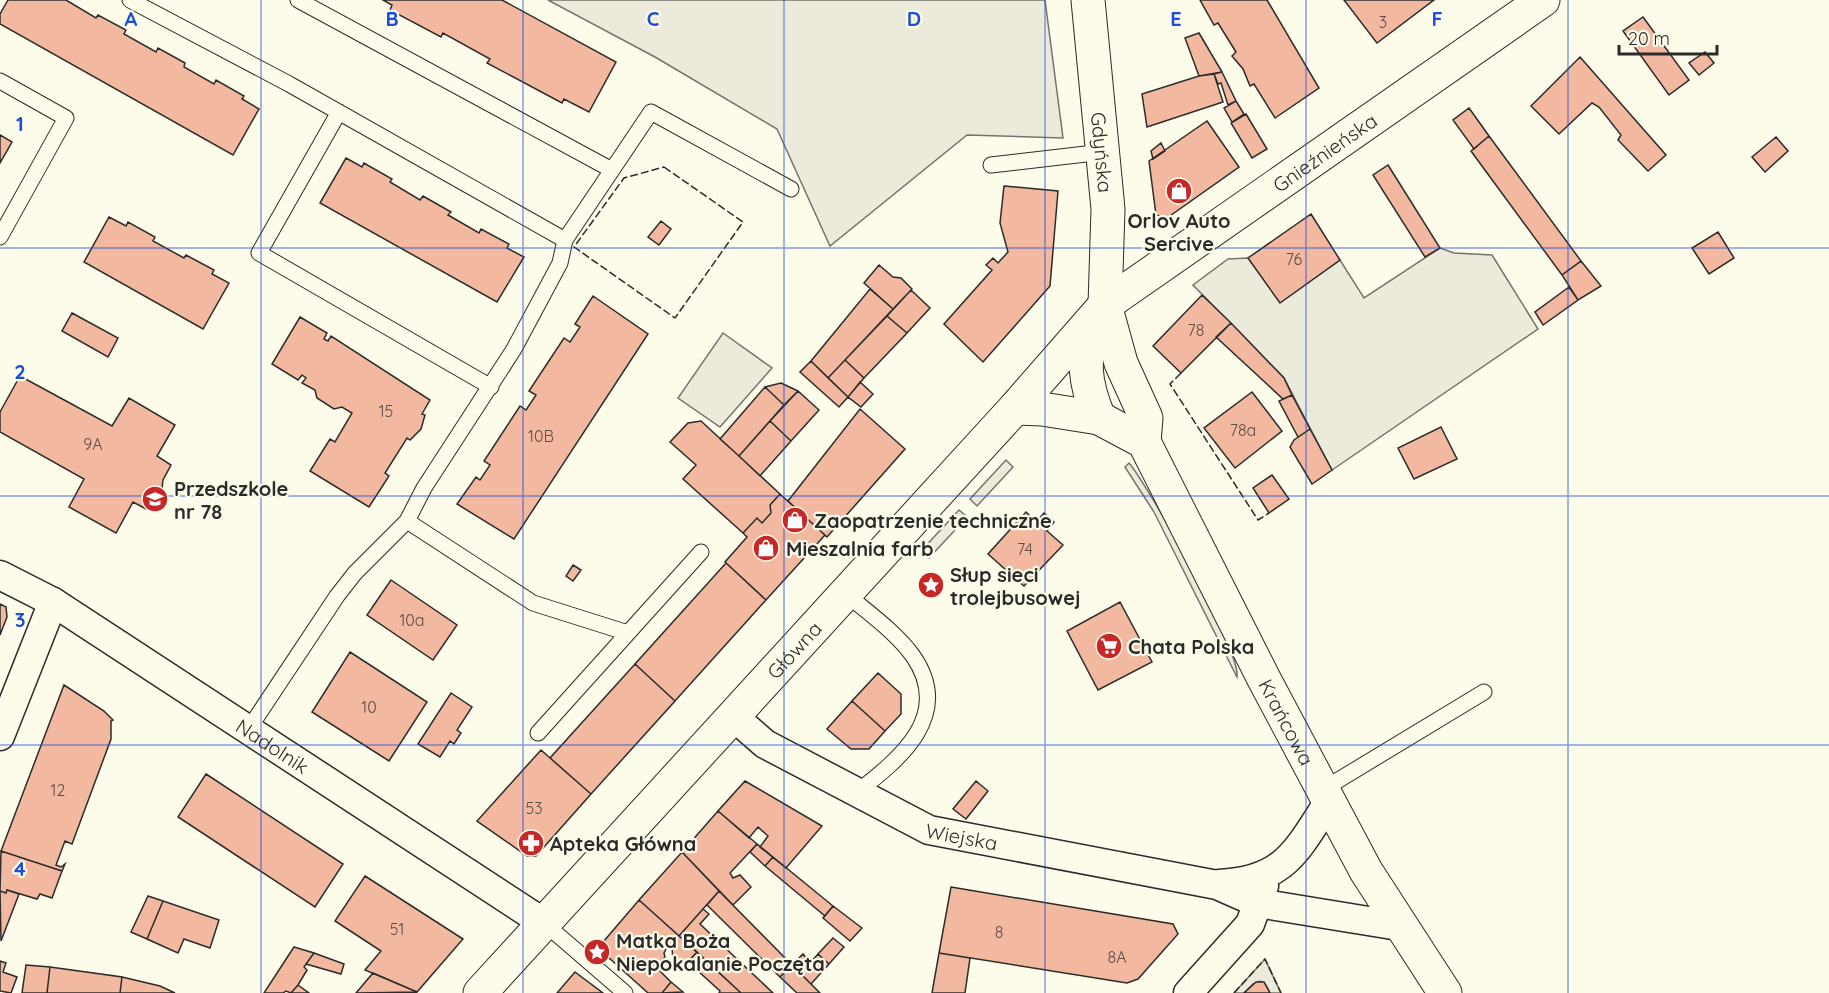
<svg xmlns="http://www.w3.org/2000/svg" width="1829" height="993" font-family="Quicksand,sans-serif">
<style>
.green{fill:#ecebdb;stroke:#74746e;stroke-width:1.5}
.building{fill:#f2b8a0;stroke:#2b2b2b;stroke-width:1.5}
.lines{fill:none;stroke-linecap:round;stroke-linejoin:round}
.lane-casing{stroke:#2b2b2b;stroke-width:17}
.street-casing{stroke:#2b2b2b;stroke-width:31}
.secondary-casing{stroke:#2b2b2b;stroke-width:35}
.lane{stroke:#fdfbea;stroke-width:15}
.street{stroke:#fdfbea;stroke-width:28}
.secondary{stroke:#fdfbea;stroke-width:33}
.fence{stroke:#2b2b2b;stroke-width:1.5;stroke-dasharray:8 3;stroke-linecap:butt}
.grid{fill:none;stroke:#1d4ed8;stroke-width:1.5;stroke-opacity:0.55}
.labels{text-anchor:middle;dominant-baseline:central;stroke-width:4.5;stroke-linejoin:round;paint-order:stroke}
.number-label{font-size:16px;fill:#5d4e48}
.street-label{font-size:20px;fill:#2b2b2b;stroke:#fdfbea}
.poi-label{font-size:20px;font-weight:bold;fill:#2b2b2b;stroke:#fdfbea;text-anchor:start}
.grid-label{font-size:20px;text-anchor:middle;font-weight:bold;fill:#1d4ed8;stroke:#fdfbea;stroke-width:4.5;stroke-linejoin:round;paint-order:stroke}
</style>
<rect width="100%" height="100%" fill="#fdfbea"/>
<path class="green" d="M548,0H1045L1063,138L967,135L830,246L777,129L655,57Z
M1440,248L1454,253L1492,255L1538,329L1332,470L1284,378L1193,285L1228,259L1248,258L1280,302L1340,260L1364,298Z
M723,333L772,368L720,427L678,398Z
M1006,460L1013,467L977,506L970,499Z
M1129,463C1150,488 1241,652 1237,677L1154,512L1125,467Z
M959,510L967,517L929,558L921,551Z
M1265,959L1281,993H1270L1266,985L1260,981L1253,984L1244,993H1234Z"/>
<path class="building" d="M8,0H66L96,18L98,15L126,30L124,34L156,52L158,48L185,63L184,67L214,84L216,80L244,96L242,99L259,109L233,155L0,24V14Z
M383,0H502L616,62L589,112L564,99L562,103L487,63L490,59L443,33L441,37L390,10L392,5Z
M1200,0H1267L1319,88L1275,118L1254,84L1250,86L1243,69L1232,56L1236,52L1218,23L1214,25Z
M1344,0H1434L1377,43Z
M1643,17L1689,80L1669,95L1623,31Z
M1199,33L1222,72L1199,76L1185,38Z
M1705,52L1714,63L1699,75L1689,63Z
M1580,57L1666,155L1648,171L1618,140L1621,135L1599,107L1592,103L1559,134L1531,106Z
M1222,72L1236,101L1228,105L1221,83L1218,84L1214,74Z
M1214,74L1223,102L1147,127L1142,94L1199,76Z
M1236,101L1244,114L1232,122L1224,108Z
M1469,108L1489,136L1474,149L1453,120Z
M1246,114L1267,149L1252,158L1231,123Z
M1207,121L1239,167L1167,218L1156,215L1149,161Z
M0,135L12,142L0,163Z
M1489,136L1581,261L1562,275L1471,151Z
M1776,137L1788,151L1765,172L1752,157Z
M1161,143L1165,151L1153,159L1151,151Z
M346,158L362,167L364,163L392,179L390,182L420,200L423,196L451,212L448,215L479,233L481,229L509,244L507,248L524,257L497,302L320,203Z
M1388,165L1440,248L1425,257L1373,175Z
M1004,186L1058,191L1050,286L983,362L944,324L992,270L986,265L993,258L998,263L1008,252L1000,223Z
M1311,214L1340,260L1280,303L1248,258Z
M109,217L126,226L128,222L155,237L153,241L184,258L186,255L214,270L212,274L229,283L203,329L84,262Z
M661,221L671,229L659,245L648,237Z
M1718,232L1734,258L1709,274L1692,248Z
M1581,261L1601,286L1578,300L1562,275Z
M879,265L893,277L901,278L912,289L893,309L864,283Z
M1569,287L1578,300L1543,325L1535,312Z
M870,289L893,309L828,378L811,361Z
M911,290L930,308L907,333L887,316Z
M1202,295L1231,323L1181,373L1153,346Z
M593,296L648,334L514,539L457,504L476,477L480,480L490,465L484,461L520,406L526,410L536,395L529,391L564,338L570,342L580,327L575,324Z
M72,313L118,338L108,357L62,331Z
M887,316L907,333L864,378L845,360Z
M300,317L327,333L324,339L328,341L331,336L430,400L422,414L425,415L421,429L410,440L407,438L385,473L389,476L369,507L310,471L330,439L335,442L352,413L342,407L334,409L317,398L315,390L302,383L306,378L302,375L298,380L272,364Z
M1231,323L1284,378L1292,395L1283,399L1216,337Z
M845,360L864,378L848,397L828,378Z
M811,361L848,397L839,407L800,372Z
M20,376L112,426L129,398L175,425L157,456L171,465L163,480L162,489L156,493L146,509L133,502L116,533L69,507L84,479L0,432V412Z
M860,382L873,394L861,407L848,397Z
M781,383L798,391L784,405L765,387Z
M765,387L784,405L739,456L720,439Z
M798,391L819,410L791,441L770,421Z
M1252,392L1282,431L1235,468L1204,428Z
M1292,395L1310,429L1298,437L1279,401Z
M860,409L905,449L827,537L788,501Z
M701,421L780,494L770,505L771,513L762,523L757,518L743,533L683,479L696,465L670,442L688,423Z
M770,421L791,441L760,476L739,456Z
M1441,427L1457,459L1414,479L1398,448Z
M1310,429L1332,470L1312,484L1290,447L1294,440Z
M1272,475L1289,499L1269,513L1253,488Z
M780,494L825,535L766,600L725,562L747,537L743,533L757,518L762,523L771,513L770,505Z
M1026,512L1036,522L1044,513L1054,522L1047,531L1063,545L1024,586L988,554Z
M726,563L766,600L675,701L635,664Z
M573,565L581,570L573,581L566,576Z
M391,580L457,625L433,660L367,615Z
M1120,602L1152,662L1098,690L1067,631Z
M0,604L6,607L7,617L0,635Z
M350,652L427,702L389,761L312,712Z
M635,664L675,701L591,794L550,758Z
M878,673L901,694V714L885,731L852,701Z
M64,685L104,711L113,720L111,721V739L72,844L65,841L56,865L61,867L65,864L62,871L1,851Z
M451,693L472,707L457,730L461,733L454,744L450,741L440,757L418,744Z
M852,701L885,731L869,749H851L827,729Z
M541,750L591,794L536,856H527L477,821Z
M206,774L343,864L315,907L178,817Z
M745,781L822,826L786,868L760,847L768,836L758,827L749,838L718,811Z
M976,781L988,791L966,819L953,809Z
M718,811L757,844L730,873L733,878L740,875L751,887L733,905L682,852Z
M757,844L773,857L765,866L750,852Z
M1,851L62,871L52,898L40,894L37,899L7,890L6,893L0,891Z
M682,852L719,891L679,936L639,900Z
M773,857L833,906L825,916L765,866Z
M365,876L463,939L417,992L365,970L381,951L335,921Z
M951,887L1173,924L1178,934L1138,979L1127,983L939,953Z
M7,890L19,894L1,941L0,891L6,893Z
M719,891L792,965L780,977L707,905Z
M148,896L163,901L147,939L131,932Z
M639,900L697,952L682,968L673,960L672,948L667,947L664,953L665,957L656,967L671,982L662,993H648L598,948Z
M163,901L219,920L210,948L184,939L178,953L147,939Z
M833,906L862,928L850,941L823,918Z
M703,909L709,914L700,924L773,993H741L679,936Z
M833,938L844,947L829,964L818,954Z
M294,947L314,953L304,967L307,970L298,985L291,993L286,991L283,993H264Z
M697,952L741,993H719L720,991L688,962Z
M314,953L344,964L341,974L306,964Z
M939,953L970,958L965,993H932Z
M803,954L810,963L818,954L829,964L811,984L792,965Z
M0,961L6,963L3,972L17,977L11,993L0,991Z
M26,965L50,967L47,993H22Z
M792,965L820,993H797L780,977Z
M50,967L122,977L120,993H47Z
M575,972L603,993H557Z
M373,973L417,992L356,993Z
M122,977L160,986L175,993H120Z
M671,982L683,992L662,993Z
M1256,982H1264L1270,993H1244Z
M298,985L309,993H291Z"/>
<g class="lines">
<defs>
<path id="lane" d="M130,0L289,84L565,240
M298,0L612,170
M0,81L66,118L0,237
M339,112L259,253L491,387
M991,165L1103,152
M407,521L533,603L628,633
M845,593C867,612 896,632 913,656C954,715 900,759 857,792
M248,730L337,596L355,573L407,521L424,488L514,349L560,263L565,240L651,112L791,189
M538,733L701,552
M1322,790L1484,692
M544,923L625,993"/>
<g id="street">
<path id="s1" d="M0,575L53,602L544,923"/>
<path id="s2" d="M733,716L765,744L929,830L1217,885L1258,903L1399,926"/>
<path d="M0,736L53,602"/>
<path d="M1219,884C1284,881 1296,852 1328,803"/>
<path d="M1188,993L1250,924L1264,886"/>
</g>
<g id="secondary">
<path id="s3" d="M1088,0L1108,209L1105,305L1121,363L1146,418L1144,442"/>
<path d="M1097,323C1080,357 1085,384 1099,418"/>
<path id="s4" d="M1015,408L1042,409L1099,418L1144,442L1264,679L1366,871L1445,993"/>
<path id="s5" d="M480,993L1015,408L1105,305L1543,0"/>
</g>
</defs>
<use href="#lane" class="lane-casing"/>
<use href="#street" class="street-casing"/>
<use href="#secondary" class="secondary-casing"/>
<use href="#lane" class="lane"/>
<use href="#street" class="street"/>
<use href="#secondary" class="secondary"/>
<path class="fence" d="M664,167L743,222L675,318L574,247L624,178Z
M1181,373L1170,384L1258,520L1269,513
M1234,993L1265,959L1281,993"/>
</g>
<path class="grid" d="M261,0V993M523,0V993M784,0V993M1045,0V993M1306,0V993M1568,0V993M0,248H1829M0,496H1829M0,745H1829"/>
<defs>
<symbol id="shop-disc" viewBox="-11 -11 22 22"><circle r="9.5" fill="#c62828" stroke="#fdfbea"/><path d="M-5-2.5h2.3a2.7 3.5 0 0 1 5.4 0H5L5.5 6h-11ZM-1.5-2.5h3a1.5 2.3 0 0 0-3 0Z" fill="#fff"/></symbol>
<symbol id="school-disc" viewBox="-11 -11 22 22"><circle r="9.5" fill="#c62828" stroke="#fdfbea"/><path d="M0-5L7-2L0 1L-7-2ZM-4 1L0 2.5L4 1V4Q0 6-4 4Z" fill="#fff"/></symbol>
<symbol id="sight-disc" viewBox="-11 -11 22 22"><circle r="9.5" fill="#c62828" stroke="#fdfbea"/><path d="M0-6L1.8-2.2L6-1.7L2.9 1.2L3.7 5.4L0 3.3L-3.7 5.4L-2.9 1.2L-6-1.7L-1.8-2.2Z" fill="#fff"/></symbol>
<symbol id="supermarket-disc" viewBox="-11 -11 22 22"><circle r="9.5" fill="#c62828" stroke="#fdfbea"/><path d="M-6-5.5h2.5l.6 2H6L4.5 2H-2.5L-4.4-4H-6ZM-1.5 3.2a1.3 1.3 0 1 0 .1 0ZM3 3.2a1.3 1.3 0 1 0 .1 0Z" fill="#fff"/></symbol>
<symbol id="pharmacy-disc" viewBox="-11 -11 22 22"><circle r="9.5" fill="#c62828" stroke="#fdfbea"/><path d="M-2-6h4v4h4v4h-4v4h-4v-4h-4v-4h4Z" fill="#fff"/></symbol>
</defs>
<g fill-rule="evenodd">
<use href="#shop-disc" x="1164" y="176" width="30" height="30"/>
<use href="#school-disc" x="140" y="484" width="30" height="30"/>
<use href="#shop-disc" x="780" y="505" width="30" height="30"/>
<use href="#shop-disc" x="751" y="533" width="30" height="30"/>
<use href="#sight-disc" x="916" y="570" width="30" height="30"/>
<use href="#supermarket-disc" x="1094" y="631" width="30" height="30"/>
<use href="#pharmacy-disc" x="516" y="828" width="30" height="30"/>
<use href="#sight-disc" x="582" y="937" width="30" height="30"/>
</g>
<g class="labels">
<g class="number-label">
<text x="1383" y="22">3</text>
<text x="1294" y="259">76</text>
<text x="1196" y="330">78</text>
<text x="386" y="411">15</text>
<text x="1243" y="430">78a</text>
<text x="541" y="436">10B</text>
<text x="93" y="444">9A</text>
<text x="1025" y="549">74</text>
<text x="412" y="620">10a</text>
<text x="369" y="707">10</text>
<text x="58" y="790">12</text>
<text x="534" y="808">53</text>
<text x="397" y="929">51</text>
<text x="999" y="932">8</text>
<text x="1117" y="957">8A</text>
</g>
<g class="street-label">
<text stroke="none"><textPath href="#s3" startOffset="153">Gdyńska</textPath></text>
<text stroke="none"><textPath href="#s5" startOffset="1197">Gnieźnieńska</textPath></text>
<text stroke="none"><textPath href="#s5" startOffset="465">Główna</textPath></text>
<text stroke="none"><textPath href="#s4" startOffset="450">Krańcowa</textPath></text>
<text stroke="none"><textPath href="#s1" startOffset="322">Nadolnik</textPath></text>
<text stroke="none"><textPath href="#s2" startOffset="261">Wiejska</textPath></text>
</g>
<g class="poi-label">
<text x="1179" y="220" text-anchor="middle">Orlov Auto<tspan x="1179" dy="23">Sercive</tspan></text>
<text x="174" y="488">Przedszkole<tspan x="174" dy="23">nr 78</tspan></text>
<text x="814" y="520">Zaopatrzenie techniczne</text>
<text x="786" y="548">Mieszalnia farb</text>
<text x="950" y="574">Słup sieci<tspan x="950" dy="23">trolejbusowej</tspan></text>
<text x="1128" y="646">Chata Polska</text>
<text x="550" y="843">Apteka Główna</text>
<text x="616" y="940">Matka Boża<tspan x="616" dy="23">Niepokalanie Poczęta</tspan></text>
</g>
</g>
<g class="grid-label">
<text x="131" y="26">A</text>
<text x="392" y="26">B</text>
<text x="653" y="26">C</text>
<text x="914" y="26">D</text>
<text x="1176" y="26">E</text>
<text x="1437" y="26">F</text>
<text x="20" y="131">1</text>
<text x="20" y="379">2</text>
<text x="20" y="627">3</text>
<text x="20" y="876">4</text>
</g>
<path d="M1619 45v9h98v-9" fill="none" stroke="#2b2b2b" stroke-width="3"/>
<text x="1628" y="45" font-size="18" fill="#2b2b2b" stroke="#fdfbea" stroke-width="4.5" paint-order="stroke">20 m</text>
</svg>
